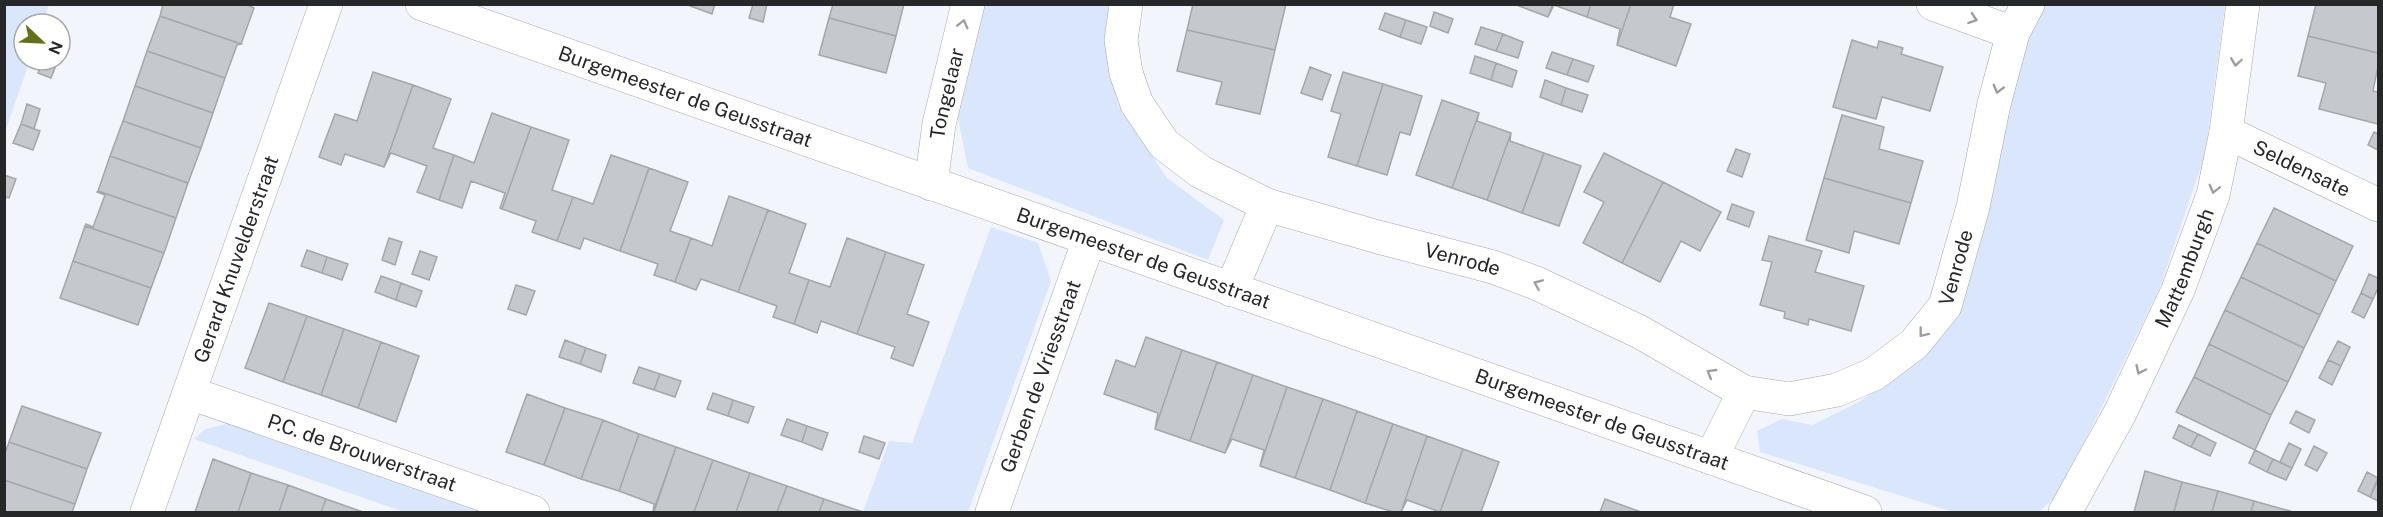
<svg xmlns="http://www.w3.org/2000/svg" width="2383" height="517" font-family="'Public Sans',sans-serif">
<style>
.green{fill:#d9e6fb}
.building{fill:#c5c9ce;stroke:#a3a7ac;stroke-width:1.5}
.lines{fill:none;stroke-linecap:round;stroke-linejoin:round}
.minor-casing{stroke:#a5a8ae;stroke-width:34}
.minor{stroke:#fff;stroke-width:33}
.oneway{stroke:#9d9e9f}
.labels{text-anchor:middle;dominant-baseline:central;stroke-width:4.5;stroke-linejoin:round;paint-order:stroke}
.street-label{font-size:20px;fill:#262729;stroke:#fff}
</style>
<rect width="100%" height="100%" fill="#f2f6fc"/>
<path class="green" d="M5,4L49,5L42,24H24V60H30L5,132Z
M982,5H1118L1105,40L1118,105L1167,178L1224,220L1208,260L968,168L956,109Z
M2043,5H2225L2205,155L2160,287L2095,421L2054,498L2039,512H1953L1760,452L1757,431L1782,419L1812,425L1859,402L1912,364L2017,64Z
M991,227L1038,243L1051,281L968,512H863L889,441L912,443Z
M227,424L481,512H404L194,439L205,429Z"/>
<path class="building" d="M163,4H245L254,8L241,44L160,16Z
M685,4H715L712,14Z
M753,4H767L763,22L749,18Z
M833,4H904L896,36L829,18Z
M1193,4H1286L1275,50L1187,30Z
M1514,4H1553L1548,17Z
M1553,4H1591L1587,17L1554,5L1548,17Z
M1591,4H1631L1617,45L1620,29L1587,17Z
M1631,4H1674L1670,17L1691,24L1676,66L1617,45Z
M2316,4H2378V53L2308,36Z
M1434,12L1453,19L1448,33L1430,26Z
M1385,13L1406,20L1400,37L1379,29Z
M160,16L241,44L237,45L225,78L147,51Z
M829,18L896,36L886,73L819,55Z
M1406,20L1427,27L1421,44L1400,37Z
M1481,27L1503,34L1496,51L1475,44Z
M1187,30L1275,50L1260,114L1216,104L1222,82L1177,71Z
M1503,34L1523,42L1518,58L1496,51Z
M2308,36L2378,53V66L2373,91L2378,92V124L2319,109L2326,83L2298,76Z
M60,37L65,39L60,54Z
M1852,40L1877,48L1879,41L1903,48L1901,54L1943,67L1930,111L1882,97L1876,119L1833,107Z
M147,51L225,78L213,113L135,86Z
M1552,52L1573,59L1567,75L1546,68Z
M1475,56L1496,63L1491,80L1470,73Z
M1573,59L1594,66L1588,82L1567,75Z
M43,60H58L51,78L38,73Z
M1496,63L1517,71L1512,87L1491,80Z
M1310,67L1331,75L1322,100L1301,93Z
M373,72L413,85L384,167L345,154L341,165L319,157L335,114L357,121Z
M1343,72L1383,84L1357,166L1328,157L1341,114L1331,111Z
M1545,80L1566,88L1561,105L1540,97Z
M1383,84L1422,96L1410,135L1400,132L1387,175L1357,166Z
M413,85L451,99L433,148L454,155L439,200L417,192L427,166L391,153L384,167Z
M135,86L213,113L201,148L123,121Z
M1566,88L1588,95L1582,112L1561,105Z
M1442,100L1479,113L1452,188L1416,175Z
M27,104L40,109L34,129L21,124Z
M492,113L531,127L502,209L500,208L505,193L471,181L462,208L439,200L454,155L474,163Z
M1479,113L1477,121L1511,133L1487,200L1452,188Z
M1842,115L1884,127L1879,149L1923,161L1911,203L1824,178Z
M123,121L201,148L188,183L110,156Z
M21,124L40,131L33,150L13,143Z
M531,127L569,140L552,190L573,197L557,241L532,232L536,221L502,209Z
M2374,132L2378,134V150L2368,145Z
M1511,133L1510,141L1544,153L1522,213L1487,200Z
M1736,149L1750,154L1742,177L1727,171Z
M1544,153L1581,166L1559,226L1522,213Z
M1604,153L1663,182L1622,263L1583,243L1604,202L1584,192Z
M611,155L649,168L620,251L584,238L580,249L557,241L573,197L593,204Z
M110,156L188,183L176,218L98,191Z
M649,168L688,182L670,231L691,238L675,282L654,275L658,264L620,251Z
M4,175L16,179L9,198L4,197Z
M1824,178L1911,203L1899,244L1854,231L1849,253L1806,240Z
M1663,182L1721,212L1700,251L1681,241L1660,282L1622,263Z
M98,191L176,218L164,253L85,226L86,224L93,227L105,195L97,192Z
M729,196L768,210L738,292L701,279L696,290L675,282L691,238L712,246Z
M1732,204L1754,212L1749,227L1727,219Z
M2274,208L2353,246L2336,281L2257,243Z
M768,210L806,224L789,273L809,280L794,324L773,317L777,306L738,292Z
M85,226L164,253L151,288L73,261Z
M1769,236L1822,251L1815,272L1864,286L1851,331L1809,319L1808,325L1784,318L1785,312L1760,305L1772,262L1762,260Z
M389,238L402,242L395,265L382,260Z
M847,238L886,252L857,334L821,321L817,333L794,324L809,280L830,287Z
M2257,243L2336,281L2320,315L2241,277Z
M307,250L327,257L322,273L301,266Z
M420,251L437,257L429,280L412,274Z
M886,252L924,265L907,314L929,322L913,366L891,358L895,347L857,334Z
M327,257L348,264L342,280L322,273Z
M73,261L151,288L138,325L60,298Z
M2369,274L2378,278V288L2373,299L2361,293Z
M381,276L401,283L396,300L375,292Z
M2241,277L2320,315L2304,348L2225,310Z
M401,283L422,291L416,307L396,300Z
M516,285L535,291L526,315L508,309Z
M2361,293L2373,299L2364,318L2352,312Z
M269,303L307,316L283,382L245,368Z
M2225,310L2304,348L2288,382L2209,344Z
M307,316L344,329L321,395L283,382Z
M344,329L381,342L358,408L321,395Z
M1146,337L1182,350L1155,429L1158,413L1104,394L1116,360L1135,367Z
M565,340L586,348L580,364L559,357Z
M2338,341L2350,347L2341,366L2328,360Z
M381,342L419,356L396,422L358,408Z
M2209,344L2288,382L2271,415L2194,377Z
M586,348L606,355L601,372L580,364Z
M1182,350L1217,362L1190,441L1155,429Z
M2328,360L2341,366L2332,385L2319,378Z
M1217,362L1253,375L1225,453L1190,441Z
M639,367L660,374L654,390L633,383Z
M660,374L681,381L675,397L654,390Z
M1253,375L1287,387L1260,466L1264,450L1232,439L1225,453Z
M2194,377L2271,415L2255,450L2176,412Z
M1287,387L1323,399L1295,478L1260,466Z
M713,393L733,400L728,416L707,409Z
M527,394L565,408L544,465L506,452Z
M1323,399L1357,411L1330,490L1295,478Z
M733,400L754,407L748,423L728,416Z
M22,406L101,433L87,469L9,442Z
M565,408L603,420L581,479L544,465Z
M1357,411L1393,424L1365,503L1330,490Z
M2296,411L2315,420L2309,433L2290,423Z
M787,419L807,426L802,442L781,435Z
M603,420L639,434L619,491L581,479Z
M1393,424L1427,436L1401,512H1393L1365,503Z
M2179,425L2198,434L2191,447L2173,438Z
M807,426L828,433L822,450L802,442Z
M639,434L676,447L653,512L654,504L619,491Z
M2198,434L2216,443L2210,456L2191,447Z
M864,436L885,443L879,459L859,452Z
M1427,436L1463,449L1440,512L1407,500L1401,512Z
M9,442L87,469L75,504L4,480V456Z
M2289,443L2301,449L2292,468L2280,462Z
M2314,446L2327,453L2317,471L2305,465Z
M676,447L713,460L694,512H654Z
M1463,449L1499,462L1481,512H1440Z
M2255,450L2273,459L2267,472L2249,463Z
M213,459L251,473L238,512H195Z
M2273,459L2292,468L2286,480L2267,472Z
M713,460L750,473L736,512H694Z
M2145,471L2182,482L2174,512H2134Z
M2367,472L2378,478L2370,497L2358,491Z
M251,473L288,485L279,512H238Z
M750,473L787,486L777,512H736Z
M4,480L75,504L72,512H4Z
M2378,480V501L2370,497Z
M2182,482L2218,491L2212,512H2174Z
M288,485L326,499L321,512H279Z
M787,486L824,499L819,512H777Z
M2218,491L2254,501L2251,512H2212Z
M326,499L363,512H321Z
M824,499L863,512H819Z
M1605,499L1641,512H1600Z
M2254,501L2290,511L2289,512H2251Z"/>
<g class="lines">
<defs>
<g id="minor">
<path id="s1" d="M422,4L1865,512"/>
<path id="s2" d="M1126,4L1121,40L1126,73L1137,104L1164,144L1201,172L1267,205L1378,237L1493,267L1536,283L1640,332L1744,392L1789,399L1837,390L1874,374L1914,344L1945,306L1973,207L1994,104L2013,33L2028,4"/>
<path d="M1933,4L2013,33"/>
<path id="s3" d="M2226,132L2378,205"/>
<path id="s4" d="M931,184L939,124L968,4"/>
<path d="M1231,290L1267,205"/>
<path id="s5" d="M190,393L533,512"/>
<path d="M1711,458L1744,392"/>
<path id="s6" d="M147,512L326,4"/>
<path id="s7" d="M992,512L1089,240"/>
<path id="s8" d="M2065,512L2120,413L2178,290L2213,195L2226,132L2243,4"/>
</g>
</defs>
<use href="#minor" class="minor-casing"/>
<use href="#minor" class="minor"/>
</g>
<defs><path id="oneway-chevron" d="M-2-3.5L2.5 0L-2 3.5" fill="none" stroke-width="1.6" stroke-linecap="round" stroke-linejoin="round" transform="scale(1.5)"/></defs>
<g class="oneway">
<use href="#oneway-chevron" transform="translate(1973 19) rotate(19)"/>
<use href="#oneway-chevron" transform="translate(963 24) rotate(-76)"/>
<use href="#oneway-chevron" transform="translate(2236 62) rotate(98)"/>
<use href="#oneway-chevron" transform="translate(1998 89) rotate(105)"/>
<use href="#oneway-chevron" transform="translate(2214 189) rotate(104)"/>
<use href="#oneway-chevron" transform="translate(1538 284) rotate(-157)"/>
<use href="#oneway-chevron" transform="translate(1923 333) rotate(128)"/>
<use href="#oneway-chevron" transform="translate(2140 370) rotate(115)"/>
<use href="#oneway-chevron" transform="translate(1711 373) rotate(-149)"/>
</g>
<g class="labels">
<g class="street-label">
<text stroke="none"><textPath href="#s4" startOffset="92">Tongelaar</textPath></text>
<text stroke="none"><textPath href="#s1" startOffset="279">Burgemeester de Geusstraat</textPath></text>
<text stroke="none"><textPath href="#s3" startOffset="84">Seldensate</textPath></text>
<text stroke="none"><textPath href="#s6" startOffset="268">Gerard Knuvelderstraat</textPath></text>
<text stroke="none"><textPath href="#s1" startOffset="765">Burgemeester de Geusstraat</textPath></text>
<text stroke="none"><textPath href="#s2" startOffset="474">Venrode</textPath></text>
<text stroke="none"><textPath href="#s2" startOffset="1060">Venrode</textPath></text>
<text stroke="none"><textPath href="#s8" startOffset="272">Mattemburgh</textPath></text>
<text stroke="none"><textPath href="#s7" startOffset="144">Gerben de Vriesstraat</textPath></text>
<text stroke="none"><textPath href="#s1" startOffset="1251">Burgemeester de Geusstraat</textPath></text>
<text stroke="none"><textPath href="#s5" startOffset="182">P.C. de Brouwerstraat</textPath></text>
</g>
</g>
<rect width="2383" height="517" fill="none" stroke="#262729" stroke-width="12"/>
<g transform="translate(42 42) rotate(113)"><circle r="28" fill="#ffffff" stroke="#a8a9a9" stroke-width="1.5"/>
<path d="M0-4.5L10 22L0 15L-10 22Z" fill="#667018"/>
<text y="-9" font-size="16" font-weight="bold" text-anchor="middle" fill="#262729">N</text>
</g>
</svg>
